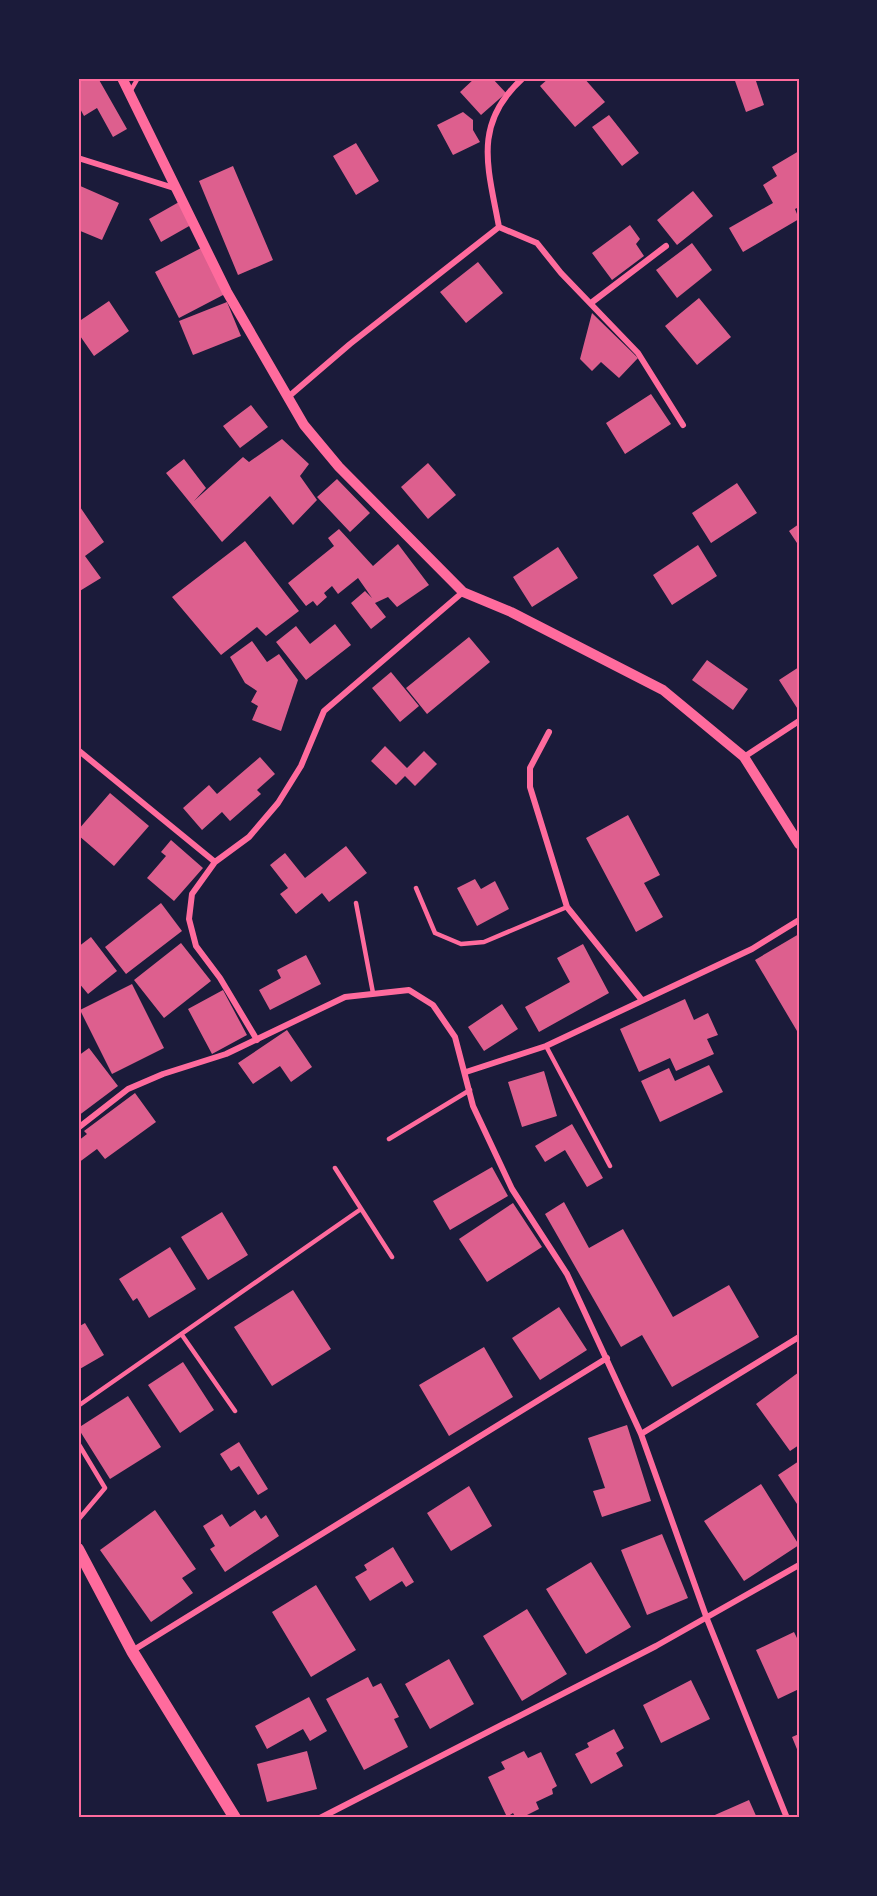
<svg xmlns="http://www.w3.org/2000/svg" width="877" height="1896" font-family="Raleway,sans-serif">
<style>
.building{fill:#dd5f8e}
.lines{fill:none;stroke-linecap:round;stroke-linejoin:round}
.service{stroke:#ff6b9d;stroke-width:4.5}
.minor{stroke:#ff6b9d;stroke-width:6}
.tertiary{stroke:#ff6b9d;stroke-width:10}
.secondary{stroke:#ff6b9d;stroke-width:12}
.neatline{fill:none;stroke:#ff6b9d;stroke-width:2}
</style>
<rect width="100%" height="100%" fill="#1b1b3a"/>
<path class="building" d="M78,78H98L127,129L113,137L97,108L84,116L78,105Z
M475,78H492L506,93L481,115L460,92Z
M549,78H584L605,102L575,127L540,86Z
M734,78H755L764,105L746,112Z
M463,112L473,120V130L480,142L453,155L437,125Z
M609,115L639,153L622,166L592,127Z
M356,143L379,181L356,195L333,156Z
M799,151V207L795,209L799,219L743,252L729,228L773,203L763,185L777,176L772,167Z
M233,166L273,260L238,275L199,181Z
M78,185L119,203L102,240L78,230Z
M693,191L713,216L677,245L657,220Z
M179,202L191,225L161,242L149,219Z
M630,225L640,239L636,244L644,256L612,280L592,253Z
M692,243L712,270L677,298L656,270Z
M201,248L225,294L179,318L155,272Z
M478,262L503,293L466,323L440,292Z
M699,298L731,337L697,365L665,326Z
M109,301L129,331L94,356L78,333V322Z
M227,302L241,336L193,355L179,321Z
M592,313L638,358L619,378L601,362L592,371L580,359Z
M651,394L671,424L625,454L606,423Z
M251,405L268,427L240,448L223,426Z
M282,439L309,464L300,476L317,500L293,525L270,496L222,542L166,473L184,459L206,488L194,501L243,457L249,462Z
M428,463L456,495L428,519L401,487Z
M337,479L370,513L350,532L317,497Z
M737,483L757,513L711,543L692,513Z
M78,504L104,542L85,556L101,578L78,592Z
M799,524V546L789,531Z
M339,529L373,566L398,544L429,585L397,607L388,597L375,603L386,617L371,629L351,603L365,591L372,598L358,578L338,594L332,586L324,593L327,597L317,606L313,601L306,606L288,583L334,546L328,538Z
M245,541L299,611L266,636L257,627L221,655L172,597Z
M698,545L717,576L672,605L653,575Z
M558,547L578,578L532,607L513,577Z
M335,624L351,645L306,680L276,642L296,626L310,644Z
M469,637L490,662L427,714L406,688Z
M252,641L267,662L279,654L298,680L281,731L252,720L258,706L251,702L257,691L245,683L230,657Z
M707,660L748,689L733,710L692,680Z
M799,667V711L779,680Z
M391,672L419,706L400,722L372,688Z
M385,746L407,768L424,751L437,764L415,786L405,776L396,785L371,761Z
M260,757L275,774L257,790L261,794L230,821L222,812L202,830L183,808L209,785L217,794Z
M110,793L149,826L114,866L78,835V830Z
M628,815L660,875L644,883L663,917L636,932L586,838Z
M171,840L203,868L174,901L147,878L166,856L161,852Z
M346,846L367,873L329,902L322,893L296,914L280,894L288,888L270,865L285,853L305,878Z
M475,879L481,889L495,881L509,909L477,926L457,888Z
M161,903L182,931L126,974L105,947Z
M799,934V1030L797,1031L755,960Z
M91,937L117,971L88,994L78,982V947Z
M181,943L211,981L164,1018L134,980Z
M583,944L609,993L539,1032L525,1007L570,982L557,958Z
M306,955L321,984L270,1010L259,990L281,978L277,970Z
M132,984L164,1048L112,1074L80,1010Z
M223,990L247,1035L212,1054L188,1009Z
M685,999L694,1020L708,1013L718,1035L707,1039L714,1054L676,1071L670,1058L639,1072L620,1029Z
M502,1004L518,1029L484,1051L468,1027Z
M287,1030L312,1067L291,1082L280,1066L253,1084L238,1063Z
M89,1048L118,1086L78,1116V1056Z
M709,1065L723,1092L660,1122L641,1081L669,1068L675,1081Z
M544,1071L557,1116L522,1127L508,1082Z
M135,1093L156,1122L105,1159L97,1149L78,1163V1141L87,1134L84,1131Z
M572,1124L603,1178L587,1187L565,1150L545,1162L535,1146Z
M492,1167L508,1196L450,1230L433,1201Z
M564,1202L589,1248L623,1229L673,1317L729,1285L759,1337L672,1387L642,1335L621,1347L545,1214Z
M513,1203L542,1247L487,1282L459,1239Z
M222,1212L248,1255L208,1280L181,1237Z
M170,1247L196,1289L149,1318L137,1298L133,1301L119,1279Z
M293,1290L331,1349L272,1386L234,1327Z
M559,1307L587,1350L540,1380L512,1338Z
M85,1323L104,1355L78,1370V1327Z
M484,1347L513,1397L449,1436L419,1385Z
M183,1362L214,1410L180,1433L148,1385Z
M799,1372V1445L790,1451L756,1404Z
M128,1396L161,1447L110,1479L78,1428Z
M627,1425L651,1501L602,1517L593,1491L605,1488L588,1438Z
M239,1442L268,1489L258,1495L239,1466L231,1471L220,1454Z
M799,1461V1507L778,1475Z
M761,1484L799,1545L744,1581L704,1521Z
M469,1486L492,1526L451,1551L427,1513Z
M155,1510L196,1569L182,1578L193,1593L151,1622L100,1550Z
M255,1510L261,1519L266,1515L279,1536L225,1572L210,1549L215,1546L203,1526L222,1514L230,1527Z
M662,1534L688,1598L647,1615L621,1550Z
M393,1547L414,1582L406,1587L402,1581L370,1601L355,1577L367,1570L364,1565Z
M591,1562L631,1627L586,1654L546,1589Z
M316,1585L356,1650L311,1677L272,1612Z
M527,1609L567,1674L522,1701L483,1636Z
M794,1632L799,1642V1689L778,1699L756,1650Z
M449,1659L474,1704L430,1729L405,1684Z
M368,1677L373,1687L381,1683L399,1717L394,1719L408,1747L364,1770L326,1699Z
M691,1680L710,1719L661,1743L643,1705Z
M309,1697L327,1731L310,1741L303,1729L267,1749L255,1726Z
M614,1729L624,1748L616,1753L623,1766L591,1784L575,1754L589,1747L587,1743Z
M799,1734V1754L792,1737Z
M307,1751L317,1789L267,1802L257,1764Z
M524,1751L528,1758L541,1752L557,1786L552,1789L553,1794L536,1802L539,1809L521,1818H516L513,1813L507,1817L488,1777L505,1769L501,1762Z
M749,1800L757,1818H708Z"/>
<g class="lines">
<path class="service" d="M130,92L138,78
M416,888L435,933L461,944L484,942L567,907
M356,903L373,993
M546,1046L610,1166
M389,1139L470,1090
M335,1168L392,1257
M182,1335L235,1411
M78,1406L361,1209
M78,1443L105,1488L78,1520"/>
<path class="minor" d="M78,158L174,188
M499,227L537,243L561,273L638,353L683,425
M499,227C488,167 472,124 523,78
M591,303L666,246
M287,398L350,344L499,227
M549,732L530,768V787L567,907L641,999
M78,750L215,862
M744,757L799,721
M257,1040L220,978L196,946L189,919L192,894L215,862L249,837L278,803L301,766L324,711L463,592
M466,1072L546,1046L752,949L799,920
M78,1128L128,1089L163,1074L226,1054L345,997L409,990L433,1005L455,1037L473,1106L512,1189L567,1274L641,1434L707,1619L787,1818
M641,1434L799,1337
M132,1651L607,1358
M320,1818L656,1646L799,1565"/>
<path class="tertiary" d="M122,78L227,292L304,425L339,467L463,592L511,612L663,690L744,757L799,844"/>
<path class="secondary" d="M78,1549L132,1651L235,1818"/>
</g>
<rect width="877" height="1896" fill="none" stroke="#1b1b3a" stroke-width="159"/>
<rect x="80" y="80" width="718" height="1736" class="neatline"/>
</svg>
